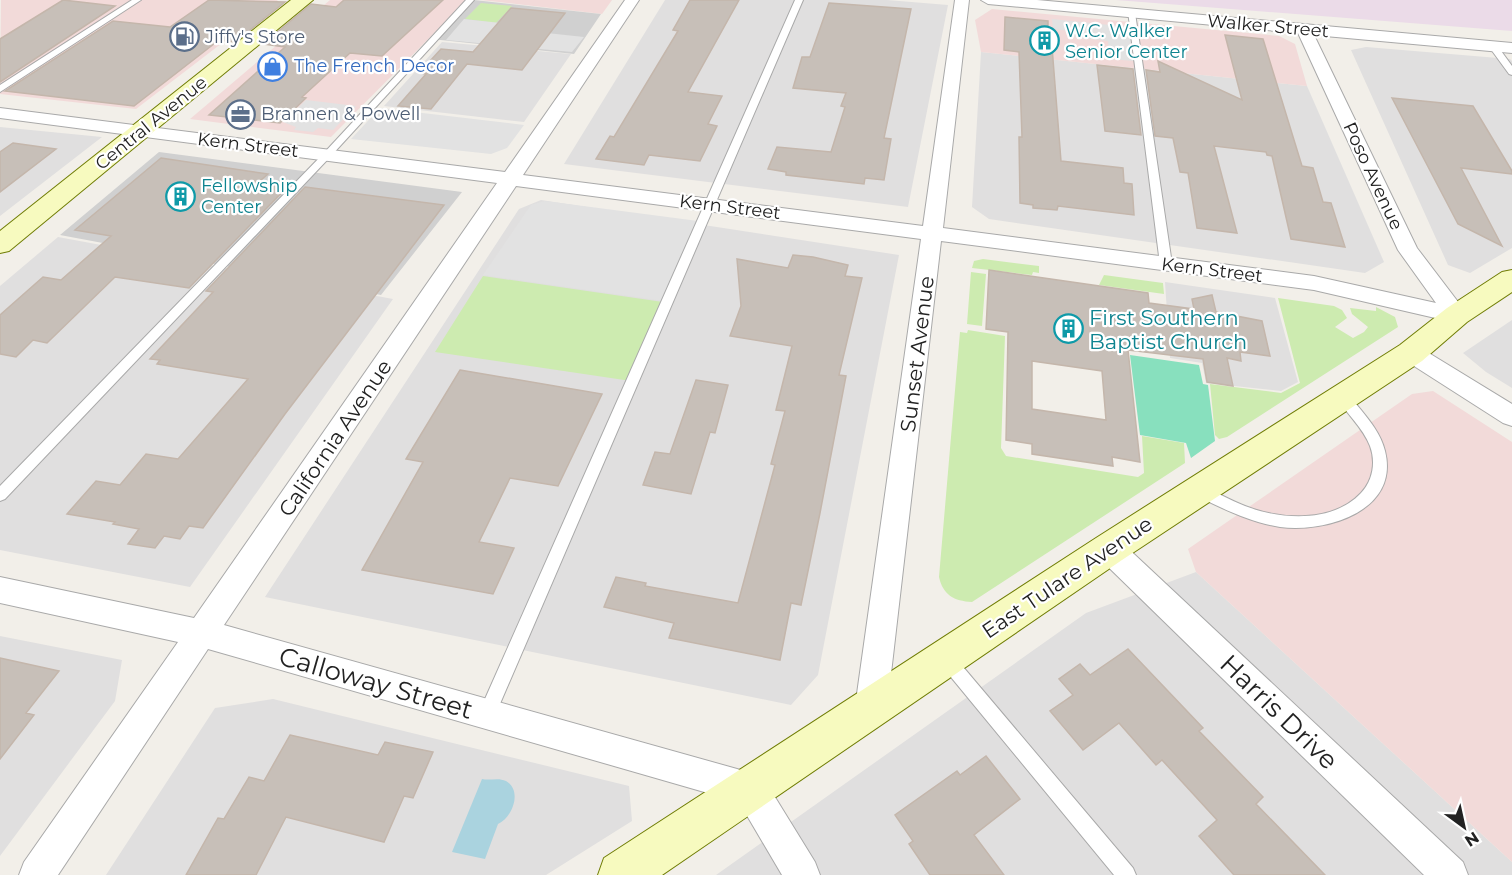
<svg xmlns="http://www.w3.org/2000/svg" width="1512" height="875" font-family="Montserrat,sans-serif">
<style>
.residential{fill:#e0dfdf}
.commercial{fill:#f2dad9}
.industrial{fill:#ebdbe8}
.religious{fill:#d0d0d0}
.grass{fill:#cdebb0}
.pitch{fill:#88e0be}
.parking{fill:#e2e2e2}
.water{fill:#aad3df}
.building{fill:#c7bfb8;stroke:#c4b6ab;stroke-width:1.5;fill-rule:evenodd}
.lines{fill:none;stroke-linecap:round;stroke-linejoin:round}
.lane-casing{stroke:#a9a9a9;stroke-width:2}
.street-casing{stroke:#a9a9a9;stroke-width:2}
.secondary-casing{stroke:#707d05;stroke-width:2}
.lane{fill:#fff;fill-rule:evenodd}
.street{fill:#fff;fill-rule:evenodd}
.secondary{fill:#f7fabf;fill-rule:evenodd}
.labels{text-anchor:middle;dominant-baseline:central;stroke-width:4.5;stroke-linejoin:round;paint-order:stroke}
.far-street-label{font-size:18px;fill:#222;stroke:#fff}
.far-culture-label{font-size:18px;fill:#0d838f;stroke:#fff;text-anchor:start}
.far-service-label{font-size:18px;fill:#4e5e75;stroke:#fff;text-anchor:start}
.far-shop-label{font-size:18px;fill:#366cbe;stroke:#fff;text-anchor:start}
.culture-label{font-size:21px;fill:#0d838f;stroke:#fff;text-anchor:start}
.street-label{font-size:21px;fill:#222;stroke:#fff}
.near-street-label{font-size:26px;fill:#222;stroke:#fff}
</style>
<rect width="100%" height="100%" fill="#f2efe9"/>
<path class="residential" d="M665,0H887L948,5L908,207L564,164Z
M442,42L571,54L524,122L384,106Z
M1366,47L1510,59L1512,61V248L1470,273L1448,265L1351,50Z
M981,52L1307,86L1384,262L1365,273L989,219L972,207Z
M0,127L102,137L0,216Z
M541,200L899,255L818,675L791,705L265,597L519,209Z
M58,237L393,299L190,587L0,550V286Z
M1165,282L1275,298L1298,382L1281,391L1206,383L1202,363L1170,358Z
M1512,320V388L1486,372L1463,353Z
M1196,572L1512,862V875H716L1086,613Z
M0,636L122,660L115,701L0,856Z
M273,699L629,786L632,821L546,875H106L215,708Z"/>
<path class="commercial" d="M278,0L136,109L0,94L1,0Z
M330,0H467L331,137L190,119Z
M481,0H612L602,14Z
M992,9L1279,36L1295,44L1307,86L981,52L975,20Z
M1433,391L1512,442V862L1196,572L1188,549L1412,394Z"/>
<path class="industrial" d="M1116,0H1512V31Z"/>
<path class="religious" d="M474,0L601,14L574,54L431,39Z
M159,152L462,192L381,295L60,235Z"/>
<path class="grass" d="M481,3L512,6L496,23L465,19Z
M983,259L1039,266V273L1033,272L1032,275L972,268L974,261Z
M971,272L986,274L982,326L967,324Z
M1104,275L1163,283L1164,294L1099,285Z
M483,276L663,302L631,381L435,352Z
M1278,298L1334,306L1342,310L1347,318L1335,327L1353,338L1364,332L1368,327L1352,314L1350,308L1376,311V307L1395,317L1398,327L1227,437L1219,439L1215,435L1210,384L1281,393L1300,383Z
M968,330L1005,336L1001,448L1006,456L1138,477L1144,473L1142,436L1184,443L1185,463L972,602C954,601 943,595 939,577L960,332L967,333Z"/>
<path class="pitch" d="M1130,355L1199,365L1203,384L1208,385L1215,441L1191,458L1186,443L1140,435Z"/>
<path class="parking" d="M464,19L530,26L528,31L584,37L572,52L446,40Z
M1052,19L1129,27L1134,61L1110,59L1108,41L1071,37V31L1053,29Z
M306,100L356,106L333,130L318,128L313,132L294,130L296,127L283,122Z
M380,108L524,125L507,148L491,154L351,139Z
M545,201L698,221L664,301L483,275L531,205Z"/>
<path class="water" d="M482,779C490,781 498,777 506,781C523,791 512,818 498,824L485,859L452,852Z"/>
<path class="building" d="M63,0L115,6L0,82V39Z
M209,0L285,2L235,42L219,40L134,106L5,91L113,21L170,27Z
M344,0H443L382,56L350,53L302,97L306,98L280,123L209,115L285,47L263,44L311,4L336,7Z
M690,0H739L688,92L722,96L708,124L717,126L700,161L649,155L644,165L596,159L610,136L614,137L678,31L673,30Z
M829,3L911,9L884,138L891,139L884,180L865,178L864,184L786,175V172L768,169L777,147L831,152L845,107L841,106L846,93L793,88L802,57H810Z
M511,8L565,13L522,70L467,64L431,109L398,106L426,74L419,73L441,49L473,52Z
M1005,17L1048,21V34H1051L1061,161L1123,168L1124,183L1132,184L1134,215L1058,206L1057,210L1033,208V205L1020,203L1019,137H1022L1019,52L1004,50Z
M1225,35L1263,39L1302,166L1313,168L1323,202L1331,203L1345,247L1291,239L1272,156L1267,155L1266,152L1214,146L1237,233L1197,228L1188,173L1180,172L1173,138L1155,136L1146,70L1160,72L1158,61L1242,100Z
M1097,65L1133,69L1141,135L1105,131Z
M1392,98L1473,106L1512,171V174L1461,168L1502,246L1458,224Z
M13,143L56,149L0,192V152Z
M161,158L268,174L260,181L290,184L189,288L115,277L47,343L33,340L16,357L0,354V315L43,277L61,280L111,236L75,230Z
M305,187L444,205L285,414L203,528L189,526L180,539L164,536L155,548L128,544L139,529L113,524L115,522L67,514L96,481L120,485L146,454L178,459L248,379L157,364L160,360L150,359L213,292L206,291Z
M793,255L813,257L848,265L845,276L862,278L839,375L846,376L820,513L801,605L791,603L780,660L669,638L674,623L604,607L616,577L646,583L645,586L738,603L775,465L771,464L785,411L776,410L792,346L730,336L741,306L737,259L788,268Z
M989,270L1148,293L1149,303L1194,309L1192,299L1212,295L1216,312L1262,321L1270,356L1240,352L1241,361L1227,358L1233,386L1207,382L1203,359L1128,350L1140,462L1112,457L1113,466L1032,454V444L1006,440L1008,332L986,329ZM1032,361L1102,371L1106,420L1032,409Z
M460,370L602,394L558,486L510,478L479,542L514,548L493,594L362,570L423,462L406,459Z
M696,380L728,385L715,433L710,432L691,494L643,485L655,452L670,454Z
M1128,649L1203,728L1199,731L1263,797L1256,804L1325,875H1234L1199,836L1217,820L1162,760L1156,765L1119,723L1083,750L1050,711L1073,695L1059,679L1080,664L1090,675Z
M0,658L59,671L26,713L34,715L0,759Z
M290,735L378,755L385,742L433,752L413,798L404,796L384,842L286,817L256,875H186L218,818L224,819L249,777L264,781Z
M986,756L1020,799L974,835L1004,875H930L909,844L913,841L895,815L957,771L960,775Z"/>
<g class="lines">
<defs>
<path id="lane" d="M132,0H141L0,92V85Z
M466,0H474L330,157L5,499L0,501V486L324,153Z
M795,0H803L493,720L487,722L481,720L478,714L481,708Z
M1128,11L1135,13L1172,264L1166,268L1160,264Z
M1490,44H1496L1512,66V75L1509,74L1490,48Z
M1343,392L1348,394C1361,411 1380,429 1385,451C1400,511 1326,533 1280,527C1249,522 1222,508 1194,495L1192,491L1194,487L1199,485C1215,491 1229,500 1245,506C1281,520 1333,523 1361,493C1373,480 1376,462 1370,446C1363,427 1346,414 1337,397Z
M947,652L953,655L1133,868L1136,875H1114L941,665L939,660L941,655Z"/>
<path id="street" d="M625,0H639L523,175L923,226L955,0H969L943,228L1314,276L1436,303L1398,250L1298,33L988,4L981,0H1037L1512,43V53L1314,35L1417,248L1468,315L1465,320L1457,323L1314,290L941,241L887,708L882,719L871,724L860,719L855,708L921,239L516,186L224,625L762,776L815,862L820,875H782L739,802L208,649L58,875H19L24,862L178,642L0,603V577L194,618L497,183L0,118V108L505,172Z
M1411,345L1419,347L1512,404V426L1503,423L1403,359L1399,353L1403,347Z
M1109,537L1119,540L1463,862L1468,875H1424L1099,558L1095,549L1099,540Z"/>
<path id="secondary" d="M291,0H313L9,251L0,253V231Z
M1512,270V292L1467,322L1422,361L1122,560L662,875H598L604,858L1096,538L1400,345L1447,308L1502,272Z"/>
</defs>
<use href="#lane" class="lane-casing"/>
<use href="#street" class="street-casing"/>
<use href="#secondary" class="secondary-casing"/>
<use href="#lane" class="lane"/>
<use href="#street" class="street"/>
<use href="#secondary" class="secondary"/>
</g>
<defs>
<symbol id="fuel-ring" viewBox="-11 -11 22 22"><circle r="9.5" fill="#fff" stroke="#5c6f8a" stroke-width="1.5"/><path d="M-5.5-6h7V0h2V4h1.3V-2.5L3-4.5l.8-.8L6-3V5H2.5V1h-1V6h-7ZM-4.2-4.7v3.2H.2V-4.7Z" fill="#5c6f8a"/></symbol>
<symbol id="building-ring" viewBox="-11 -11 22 22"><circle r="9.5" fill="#fff" stroke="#0f9aa8" stroke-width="1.5"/><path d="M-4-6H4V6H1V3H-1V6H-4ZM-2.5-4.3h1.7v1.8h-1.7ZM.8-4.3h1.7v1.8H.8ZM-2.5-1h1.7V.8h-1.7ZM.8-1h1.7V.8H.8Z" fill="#0f9aa8"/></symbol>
<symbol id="shop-ring" viewBox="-11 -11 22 22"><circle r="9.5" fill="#fff" stroke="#3f7fe0" stroke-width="1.5"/><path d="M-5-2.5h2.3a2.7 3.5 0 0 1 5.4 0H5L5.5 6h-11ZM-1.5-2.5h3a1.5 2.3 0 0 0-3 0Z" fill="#3f7fe0"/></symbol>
<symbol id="office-ring" viewBox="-11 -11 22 22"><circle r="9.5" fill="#fff" stroke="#5c6f8a" stroke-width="1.5"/><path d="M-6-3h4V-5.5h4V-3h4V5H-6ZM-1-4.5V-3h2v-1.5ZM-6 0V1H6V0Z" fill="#5c6f8a"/></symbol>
</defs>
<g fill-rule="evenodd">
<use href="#fuel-ring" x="168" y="20" width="33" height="33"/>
<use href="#building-ring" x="1028" y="24" width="33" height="33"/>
<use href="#shop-ring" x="256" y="50" width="33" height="33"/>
<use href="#office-ring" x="224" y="98" width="33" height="33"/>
<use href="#building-ring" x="164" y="180" width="33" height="33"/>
<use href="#building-ring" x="1052" y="312" width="33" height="33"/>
</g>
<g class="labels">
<g class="far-street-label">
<text transform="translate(1268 26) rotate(5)">Walker Street</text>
<text transform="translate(151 123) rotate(-39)">Central Avenue</text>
<text transform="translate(248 145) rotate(7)">Kern Street</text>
<text transform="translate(1373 176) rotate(65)">Poso Avenue</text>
<text transform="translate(730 207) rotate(7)">Kern Street</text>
<text transform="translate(1212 270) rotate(7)">Kern Street</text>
</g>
<g class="far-culture-label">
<text x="1065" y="31">W.C. Walker<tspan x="1065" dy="21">Senior Center</tspan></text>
<text x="201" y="186">Fellowship<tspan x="201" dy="21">Center</tspan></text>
</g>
<g class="far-service-label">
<text x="205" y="37">Jiffy's Store</text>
<text x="261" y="114">Brannen &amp; Powell</text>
</g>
<g class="far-shop-label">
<text x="294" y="66">The French Decor</text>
</g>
<g class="culture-label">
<text x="1089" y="317">First Southern<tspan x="1089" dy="24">Baptist Church</tspan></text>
</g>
<g class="street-label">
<text transform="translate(917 354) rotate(-83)">Sunset Avenue</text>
<text transform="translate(335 438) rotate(-56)">California Avenue</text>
<text transform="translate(1067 577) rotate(-34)">East Tulare Avenue</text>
</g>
<g class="near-street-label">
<text transform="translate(376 683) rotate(16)">Calloway Street</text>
<text transform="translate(1279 712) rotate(44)">Harris Drive</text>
</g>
</g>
<g transform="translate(1464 827) rotate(147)" stroke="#ffffff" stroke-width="4.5" paint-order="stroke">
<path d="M0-4.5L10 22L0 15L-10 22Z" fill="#222222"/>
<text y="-9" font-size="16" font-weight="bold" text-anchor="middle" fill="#222222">N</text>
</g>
</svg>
